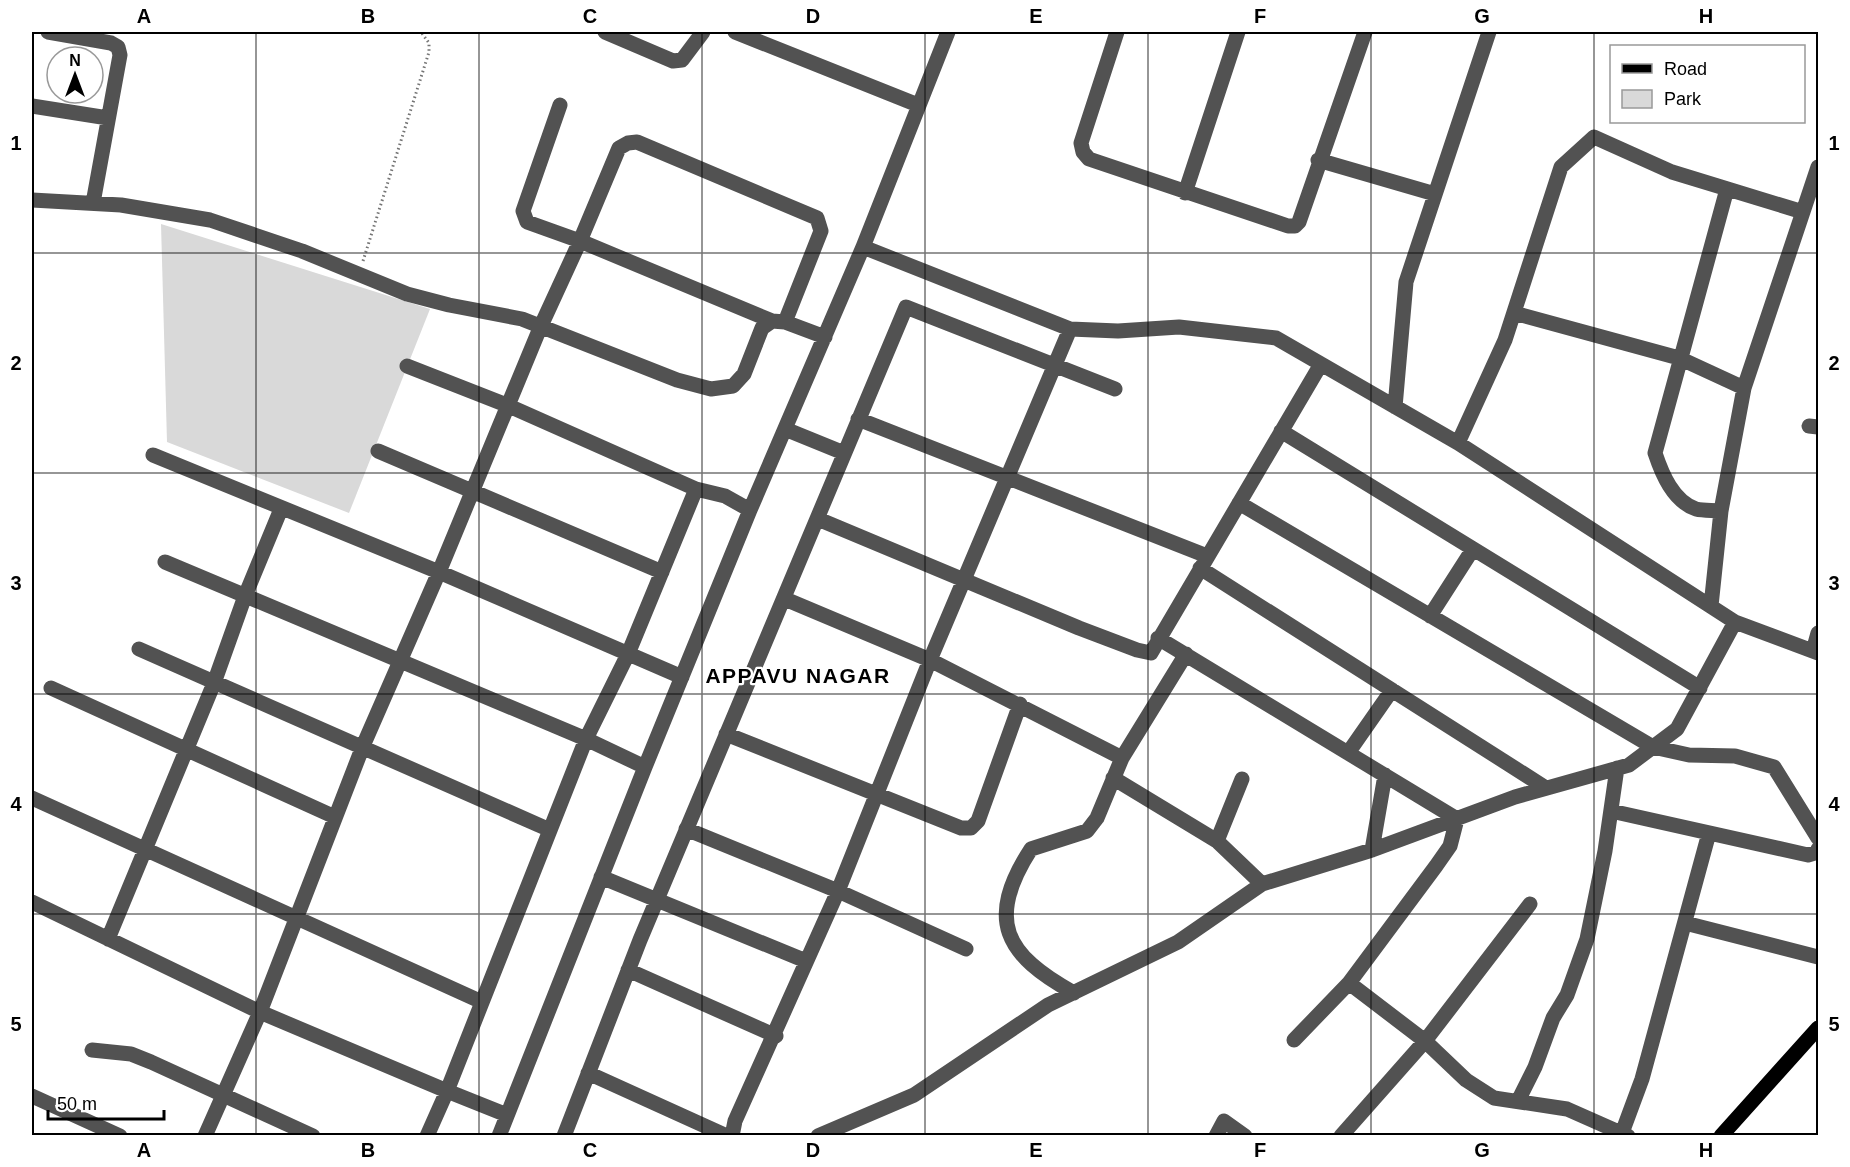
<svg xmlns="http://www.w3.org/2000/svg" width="1850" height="1167" font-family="Arial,sans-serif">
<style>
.green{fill:#d9d9d9}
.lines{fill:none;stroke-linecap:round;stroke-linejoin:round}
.path{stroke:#747474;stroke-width:3;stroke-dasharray:1.5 3;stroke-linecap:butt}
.minor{stroke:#525252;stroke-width:15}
.major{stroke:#000;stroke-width:15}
.grid{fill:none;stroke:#000;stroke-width:1.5;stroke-opacity:0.55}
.labels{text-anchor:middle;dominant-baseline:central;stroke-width:4.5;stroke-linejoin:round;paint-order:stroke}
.district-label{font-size:21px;font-weight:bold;letter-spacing:1.5px;fill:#000;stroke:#fff}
.neatline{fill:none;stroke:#000;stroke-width:2}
.grid-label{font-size:20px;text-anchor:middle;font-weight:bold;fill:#000}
</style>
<rect width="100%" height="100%" fill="#fff"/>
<path class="green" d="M161,224L430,309L349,513L167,442Z"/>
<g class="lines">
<path class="path" d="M363,261L429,52V43L421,32"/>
<path class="minor" d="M48,32L111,43L118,47L120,55L93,203
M605,32L673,61L682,60L703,32
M735,32L918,105
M1117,32L1081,143L1083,152L1089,159L1288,226H1295L1299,222L1365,32
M560,105L523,211L527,222L580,241L619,148L628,143L637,142L817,218L821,231L785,322
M32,106L108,118
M1318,160L1435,194
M1185,193L1238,32
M32,200L121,205L210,220L302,251L407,294L449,305L522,319L677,380L711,389L733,386L744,374L762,328L772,321L785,322L825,337
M863,247L1070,329L1118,331L1179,327L1276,338L1458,443L1735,622L1818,653
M1514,313L1679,358L1744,388
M407,366L509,406L696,489
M1395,407L1406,282L1489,32
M858,419L1207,556
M1809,426L1818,427
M785,429L844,453
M1281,431L1700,688
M1458,443L1505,340L1561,167L1594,137L1672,172L1803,212
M378,451L662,572
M153,455L439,572L682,677
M1239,503L1653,747L1689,755L1735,756L1774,767L1818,838
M1721,511C1713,510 1704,511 1696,509C1673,501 1662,474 1655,453L1727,189
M818,519L1079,628L1137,650L1151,653L1321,364
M165,562L586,739L628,654L696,489L725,496L750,510
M1200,568L1546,788
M785,599L930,660L1122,758
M1711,606L1721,511L1744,388L1818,167
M1430,616L1473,549
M1158,638L1457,819L1450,846L1436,866L1349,983L1294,1040
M139,649L550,830
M1813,651L1818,633
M51,688L335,817
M726,734L961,828H971L978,821L1020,704
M1348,753L1392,690
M1113,778L1217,841L1262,884
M32,798L482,1002
M1611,811L1808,855L1818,852V849
M686,829L838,891L966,949
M1217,841L1242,779
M1372,850L1385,775
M601,877L806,961
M32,902L260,1012L447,1091L427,1136
M1685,923L1818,957
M108,939L214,683L245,596L281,509
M628,970L776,1036
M1349,983L1425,1041L1466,1080L1494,1098L1567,1109L1628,1136
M1074,993C1005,955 985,920 1031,849L1087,831L1097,818L1122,758L1186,654
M92,1050L131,1054L151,1062L313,1136
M588,1073L727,1136
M32,1096L120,1136
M1518,1101L1535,1067L1553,1018L1567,995L1587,939L1605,851L1617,768
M507,1115L447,1091L586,739L645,767
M1622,1133L1642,1079L1709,833
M205,1136L260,1012L363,746L439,572L540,328L580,241L772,321
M499,1136L645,767L750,510L863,247L948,32
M564,1136L640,940L906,307L1115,389
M732,1136L735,1121L838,891L930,660L1070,329
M818,1136L914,1095L1048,1005L1178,942L1262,884L1372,850L1515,797L1629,765L1677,729L1735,622
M1216,1136L1224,1121L1245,1136
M1341,1136L1425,1041L1530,904"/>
<path class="major" d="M1721,1136L1818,1028"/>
</g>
<path class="grid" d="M256,32V1136M479,32V1136M702,32V1136M925,32V1136M1148,32V1136M1371,32V1136M1594,32V1136M32,253H1818M32,473H1818M32,694H1818M32,914H1818"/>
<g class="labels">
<g class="district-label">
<text x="798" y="675">APPAVU NAGAR</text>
</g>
</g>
<rect width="1850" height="1167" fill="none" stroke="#ffffff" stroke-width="66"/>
<rect x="1610" y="45" width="195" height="78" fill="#ffffff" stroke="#999999" stroke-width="1.5"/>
<rect x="1622" y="64" width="30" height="9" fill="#000000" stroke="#999999" stroke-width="1.5"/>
<text x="1664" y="75" font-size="18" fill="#000000">Road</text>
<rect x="1622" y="90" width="30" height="18" fill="#d9d9d9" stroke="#999999" stroke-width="1.5"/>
<text x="1664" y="105" font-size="18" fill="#000000">Park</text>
<g transform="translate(75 75)"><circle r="28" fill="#ffffff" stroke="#999999" stroke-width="1.5"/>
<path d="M0-4.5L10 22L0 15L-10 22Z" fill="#000000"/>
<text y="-9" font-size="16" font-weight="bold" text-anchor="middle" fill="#000000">N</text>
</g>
<path d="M48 1110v9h116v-9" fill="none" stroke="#000000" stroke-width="3"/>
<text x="57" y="1110" font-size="18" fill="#000000" stroke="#ffffff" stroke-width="4.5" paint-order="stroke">50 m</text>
<rect x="33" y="33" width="1784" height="1101" class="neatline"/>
<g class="grid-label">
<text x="144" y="23">A</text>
<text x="368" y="23">B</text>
<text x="590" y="23">C</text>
<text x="813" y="23">D</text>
<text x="1036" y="23">E</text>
<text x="1260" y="23">F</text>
<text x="1482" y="23">G</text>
<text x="1706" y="23">H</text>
<text x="16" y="150">1</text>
<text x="1834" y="150">1</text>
<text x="16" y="370">2</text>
<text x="1834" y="370">2</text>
<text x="16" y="590">3</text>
<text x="1834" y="590">3</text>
<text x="16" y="811">4</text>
<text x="1834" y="811">4</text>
<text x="16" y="1031">5</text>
<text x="1834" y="1031">5</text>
<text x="144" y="1157">A</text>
<text x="368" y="1157">B</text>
<text x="590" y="1157">C</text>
<text x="813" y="1157">D</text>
<text x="1036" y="1157">E</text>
<text x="1260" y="1157">F</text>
<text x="1482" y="1157">G</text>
<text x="1706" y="1157">H</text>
</g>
</svg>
